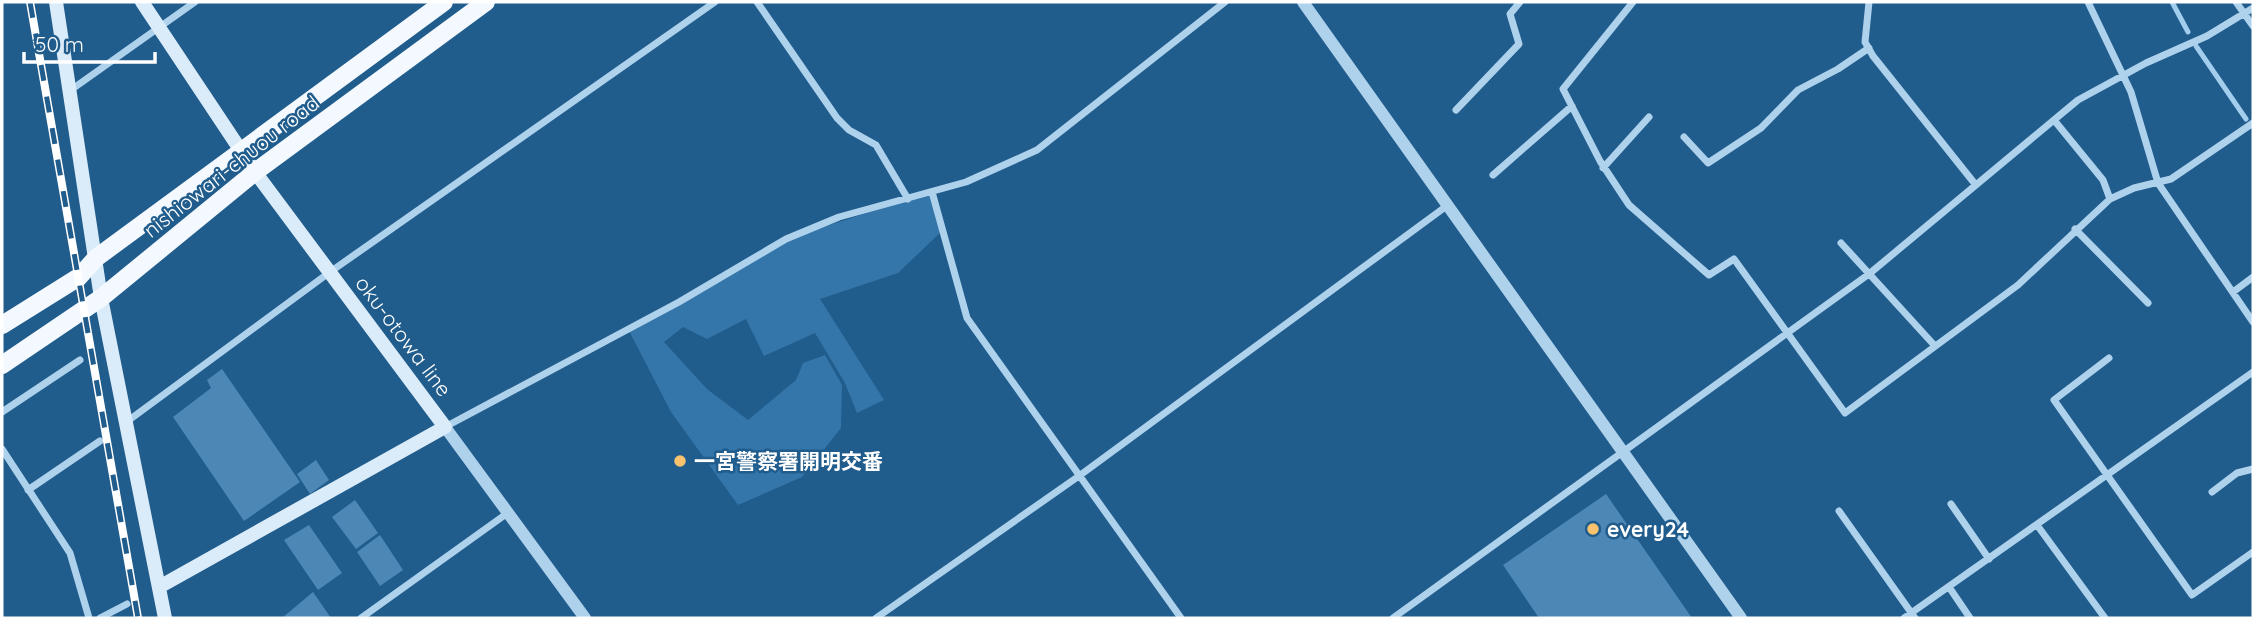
<svg xmlns="http://www.w3.org/2000/svg" width="2255" height="620" font-family="Quicksand,'Noto Sans JP',sans-serif">
<style>
.green{fill:#3476aa}
.lines{fill:none;stroke-linecap:round;stroke-linejoin:round}
.stream{stroke:#a2cded;stroke-width:5}
.building{fill:#4d87b6}
.minor{stroke:#aed1ec;stroke-width:7}
.tertiary{stroke:#aed1ec;stroke-width:12}
.secondary{stroke:#daebf9;stroke-width:14}
.primary{stroke:#f3f9fe;stroke-width:18}
.rail-casing{stroke:#fff;stroke-width:8}
.rail{stroke:#205c8c;stroke-width:5;stroke-dasharray:16;stroke-linecap:butt}
.poi-dot{fill:#f9c26f;stroke:#205c8c;stroke-width:2.5}
.labels{text-anchor:middle;dominant-baseline:central;stroke-width:5;stroke-linejoin:round;paint-order:stroke}
.street-label{font-size:21px;fill:#fff;stroke:#205c8c}
.poi-label{font-size:21px;font-weight:bold;fill:#fff;stroke:#205c8c;text-anchor:start}
</style>
<rect width="100%" height="100%" fill="#205c8c"/>
<path class="green" d="M932,192L942,231L898,273L820,299L884,400L857,413L845,383L815,333L764,356L746,319L707,339L683,327L664,342L707,389L748,420L796,380L803,363L825,355L842,385L841,428L802,477L738,505L671,412L628,329L786,239Z"/>
<g class="lines">
<path class="stream" d="M2172,2L2188,32
M2196,46L2246,119"/>
</g>
<path class="building" d="M222,369L300,482L244,521L173,417L211,388L207,380Z
M316,460L329,480L310,494L297,474Z
M1606,494L1692,618H1539L1503,565Z
M355,500L378,533L356,549L332,517Z
M309,525L342,573L318,590L284,540Z
M380,535L403,570L380,586L357,552Z
M313,592L331,618H282Z"/>
<g class="lines">
<path class="minor" d="M757,2L837,118L849,130L876,145L908,199
M1633,2L1563,89L1600,161L1629,205L1709,275L1734,259L1845,413L2018,285L2110,199L2134,188L2171,179L2253,123
M1869,2L1865,42L1873,56L1975,184
M2088,2L2131,92L2158,183L2253,322
M2236,2L2253,26
M68,92L195,2
M1456,110L1519,44L1510,14L1520,2
M2054,120L2103,180L2110,199
M1684,137L1708,163L1761,128L1798,90L1838,69L1869,48
M1603,168L1649,117
M1493,175L1572,106
M932,192L967,318L1181,618
M2075,229L2148,303
M1841,243L1935,346
M2233,292L2253,277
M2109,358L2054,400L2192,595L2253,552
M2,412L80,360
M125,423L330,272L715,2
M445,427L679,302L786,239L839,217L966,182L1037,150L1225,2
M2,449L70,553L89,618
M28,490L100,441
M2212,492L2237,473L2253,469
M1951,504L1989,559
M1839,511L1915,618
M2037,525L2105,618
M1949,587L1970,618
M100,618L127,604
M361,618L509,512
M876,618L1079,476L1448,205
M1393,618L1869,274L2078,100L2146,63L2207,36L2253,8
M1904,618L2253,372"/>
<path class="tertiary" d="M1303,2L1741,618
M445,427L585,618"/>
<path class="secondary" d="M56,2L101,298L165,618
M142,2L255,172L445,427L159,587"/>
<path class="primary" d="M2,325L79,277L96,258L444,2
M2,365L101,298L255,172L486,2"/>
<defs>
<path id="rail" d="M30,2L138,618"/>
</defs>
<use href="#rail" class="rail-casing"/>
<use href="#rail" class="rail"/>
</g>
<g class="poi-dot">
<circle cx="680" cy="461" r="7"/>
<circle cx="1593" cy="529" r="7"/>
</g>
<g class="labels">
<g class="street-label">
<text transform="translate(231 166) rotate(-38)">nishiowari-chuou road</text>
<text transform="translate(404 336) rotate(53)">oku-otowa line</text>
</g>
<g class="poi-label">
<text x="694" y="461">一宮警察署開明交番</text>
<text x="1607" y="529">every24</text>
</g>
</g>
<rect width="2255" height="620" fill="none" stroke="#ffffff" stroke-width="7"/>
<path d="M24 52v10h131v-10" fill="none" stroke="#ffffff" stroke-width="3.5"/>
<text x="35" y="52" font-size="21" fill="#ffffff" stroke="#205c8c" stroke-width="5" paint-order="stroke">50 m</text>
</svg>
